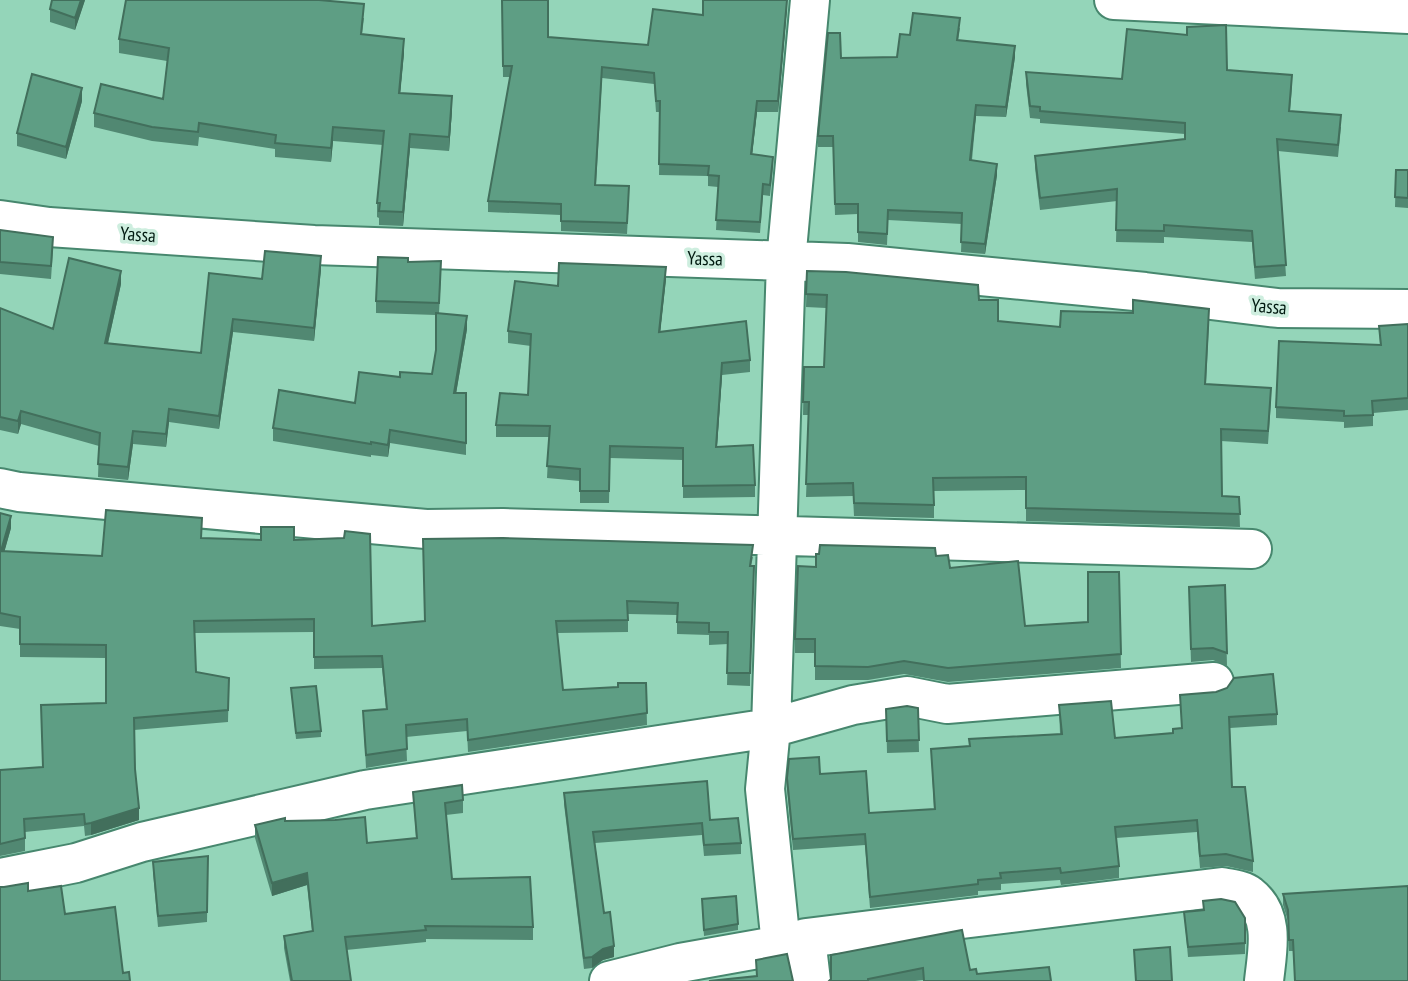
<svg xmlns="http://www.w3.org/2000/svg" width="1408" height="981" font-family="'PT Sans Narrow',sans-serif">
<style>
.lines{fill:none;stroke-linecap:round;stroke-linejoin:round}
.minor-casing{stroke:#47876e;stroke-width:42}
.minor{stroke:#fff;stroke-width:38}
.wall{fill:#518872}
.shaded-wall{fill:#426f5c}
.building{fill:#5e9e84;stroke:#426f5c;stroke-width:2}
.labels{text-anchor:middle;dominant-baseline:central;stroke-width:7;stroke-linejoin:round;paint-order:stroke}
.street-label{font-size:19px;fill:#001910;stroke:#ceeedf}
</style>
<rect width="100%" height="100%" fill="#94d5b9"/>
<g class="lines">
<defs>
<path id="minor" d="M1114,0L1408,14
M0,220L49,227L314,245L847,263L1145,292L1278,308L1408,309
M0,488L19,492L426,529L503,528L1252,549
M0,878L76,863L142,842L365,790L771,728L853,705L907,696L947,704L1214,682
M806,938L811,981
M781,945L765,789L771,728L786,261L810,0
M609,981L680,963L781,945L806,938L1222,887C1231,889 1243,890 1249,895C1276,916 1267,952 1264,981"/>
</defs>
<use href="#minor" class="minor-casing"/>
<use href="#minor" class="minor"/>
</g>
<path class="wall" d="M85,0L75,30L50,22V9Z
M502,0L548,37L648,45L703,15L787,7L778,112H757L752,155L773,167L770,196L763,195L760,233L716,230L718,187L708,186V176L659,175L660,112H656L654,84L602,78L596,185L629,197L627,234L561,231V215L488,212V201L510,77H503Z
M364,18L362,34L404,53L400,93L452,110L449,151L410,148L403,226L379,225V218L377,217V203L383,145L333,141L331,162L275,157V149L199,137L198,146L152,141L94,127V113L163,99L167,61L119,53V39Z
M960,28L958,41L1015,57L1006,117L976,116L972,160L997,175L985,254L961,252L962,224L888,220L887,245L858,242V214L835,215L833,147H818V136L841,58L897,57L910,35Z
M1227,70L1292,87L1290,111L1341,127L1338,157L1278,151L1286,276L1255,279L1252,242L1164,237V243L1116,242L1117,201L1040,210L1035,168V156L1185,139V134L1040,123V119L1030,118L1026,84V72L1122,79Z
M82,101L66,159L17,146V133Z
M1396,170H1408V208L1395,207Z
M0,230L53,249L51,279L0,274Z
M408,262L441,274L439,313L467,329L456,393L466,443V455L390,443L388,457L371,455V457L273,441V428L355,403L400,377L432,374L436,350V315L376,313V301Z
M321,269L314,341L233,332L219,429L169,422L166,447L133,444L128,480L98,477L99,446L21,424L18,434L0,430V308L53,329L121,284L108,343L201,353L262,279Z
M807,271L979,300L998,321L1060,327L1209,322L1206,384L1271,401L1268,444L1221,441L1222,496L1239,497L1240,527L1026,521V490L934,491V518L854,516L853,496L806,497L809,415H803L804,367H824L826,308L806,307Z
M666,279L660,332L750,360V372L722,375L717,447L755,485V497L683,498V460L610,458L609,503H580V481L547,478L549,437H496V425L528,395L531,346L508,343V331L558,286Z
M1408,324V410L1373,413V426L1344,428V422L1276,418V407L1380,345L1379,326Z
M0,513L11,528L4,552L102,556L201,538L261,540H294L372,626L425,621L753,557L751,566L750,686L727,685L728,644L709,645V635L677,634V615L628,614V632L557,633L563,690L618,687L646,683L647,725L468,752L467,731L406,737L407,761L366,768L363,711L386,709L382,668L314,669V632L195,633L196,672L229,678L228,722L134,730L135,769L139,820L91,835L85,836L84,826L25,832V851L0,856V770L42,767L106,703V658L20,657V629L0,626Z
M936,556L1025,626L1088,622L1119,572L1121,668L948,682L904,674L868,680H815V653H795V639L816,567Z
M1225,585L1227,666L1213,660L1191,662L1189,599Z
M291,688L321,731V737L296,739Z
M1180,695L1277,714V725L1230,728L1232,787L1253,861V872L1226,866L1200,868L1197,832L1116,838L1119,866V878L1061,885L1060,880L1001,884V890L978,891V895L870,908L865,845L793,850L787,789V778L820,774L869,813L934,810L931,749L969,746L1060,734L1059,705L1115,738L1173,733L1182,729Z
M918,708L919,752L887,753L886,709Z
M413,792L463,800V813L446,815L452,879L533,927V940L426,939V942L346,950L351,981H290L284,948V936L312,931L307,885L272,896L255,838V825L285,821L367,843L416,838Z
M564,793L710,820L741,843V854L704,856L702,835L595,843L604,913L614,957L603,960L592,968L584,969L564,804Z
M208,856L207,922L158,927L153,872V862Z
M1283,894L1408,981H1295L1293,951H1289L1288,921L1283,905Z
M1203,901L1245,918V954L1188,957L1184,912L1203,910Z
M702,905L738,924V930L704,936Z
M831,955L970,970L977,974L1051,981H923V980L915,981H829L831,979Z"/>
<path class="shaded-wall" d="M81,0H85L75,30V18Z
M787,0V7L778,112V101Z
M404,39V53L399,107V93Z
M1015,46V57L1006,117V107Z
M82,88V101L66,159V147Z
M452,96V110L449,151V137Z
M757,101V112L751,165V154Z
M976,105V116L970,170V160Z
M333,127V141L331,162V148Z
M410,134V148L403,226V212Z
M997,164V175L985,254V244Z
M321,256V269L314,341V328Z
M666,267V279L659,344V332Z
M121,271V284L105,356V343Z
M467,316V329L454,406V393Z
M233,319V332L219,429V416Z
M722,363V375L716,459V447Z
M169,409V422L166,447V434Z
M21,411V424L18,434V421Z
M390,430V443L388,457V445Z
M133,431V444L128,480V467Z
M11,516V528L1,564V551Z
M139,808V820L91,835V823Z
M307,873V885L272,896V883Z
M614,946V957L603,960L592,968V957L603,949Z"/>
<path class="building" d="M52,0H81L75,18L50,9Z
M126,0H319L364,4L361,34L404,39L399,93L452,96L449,137L410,134L403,212L379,211L380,203H377L384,131L333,127L331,148L275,143L276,135L199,123L198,132L152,127L94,113L101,84L163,99L169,48L119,39Z
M502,0H548V37L648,45L653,9L703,15V0H787L778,101H757L751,154L773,157L770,185L763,184L760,222L716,220L719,176L708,175L709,166L659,164L660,101H656L654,73L602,67L595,185L629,186L627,223L561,221V204L488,201L512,66H503Z
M913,13L960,18L957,40L1015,46L1006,107L976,105L970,160L997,164L985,244L961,242L962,213L888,210L887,234L858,232V204H835L833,136H818L828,33H840L841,58L897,57L900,34L910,35Z
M1226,25L1227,70L1292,75L1289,111L1341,115L1338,145L1277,139L1286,265L1255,267L1252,231L1164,225V231L1116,230L1117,189L1040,198L1035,156L1185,139V123L1040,111V107L1030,106L1026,72L1122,79L1127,29L1187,35V27Z
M32,74L82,88L66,147L17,133Z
M1396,170H1408V198L1395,197Z
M0,230L53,237L51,266L0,262Z
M265,251L321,256L314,328L233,319L219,416L169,409L166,434L133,431L128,467L98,464L100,433L21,411L18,421L0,417V308L53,329L69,258L121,271L105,343L201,353L209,273L262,279Z
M378,257L408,258V262L441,261L439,303L376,301Z
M559,263L666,267L659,332L746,321L750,360L722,363L716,447L753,445L755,485L683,486V448L610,446L609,491H580V469L547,466L550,426L496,425L500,393L528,395L531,334L508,331L515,281L558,286Z
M807,271L846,272L978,285L979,300H998V321L1060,327L1061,311L1133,313V300L1209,309L1205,384L1271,388L1268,431L1221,429L1222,496L1239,497L1240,514L1026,508V477L933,478L934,505L854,503L853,483L806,484L809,402H803L804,367H824L827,295L806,294Z
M436,313L467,316L454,393H466V443L390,430L388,445L371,442V444L273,428L279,390L355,403L359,372L400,377V372L432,374L436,350Z
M1408,324V398L1372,401L1373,415L1344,416V411L1276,407L1279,341L1381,345L1379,326Z
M106,510L202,518L201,538L261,540V527H294V540L344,538L345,531L370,534L372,626L425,621L423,539L503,538L753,545L750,566H754L750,673H727L728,632H709V623L677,622L678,603L627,601L628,620L556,621L563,690L618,687V683H646L647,713L468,740L467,719L406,725L407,749L366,755L363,711L387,709L382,656L314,657V619L194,621L196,672L229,678L228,710L134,718L135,769L139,808L91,823L85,824L84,814L24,819L25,838L0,844V770L43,767L41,705L106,703V645L20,644V617L0,613V513L11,516L1,551L102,556Z
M820,545L935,548L936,556L948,555L950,568L1018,561L1025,626L1088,622V572H1119L1121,654L948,668L904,661L868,667L815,666V639H795L798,566L816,567V554H819Z
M1225,585L1227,653L1213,648L1191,649L1189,587Z
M1273,674L1277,714L1229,717L1232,787H1245L1253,861L1226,854L1200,856L1197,820L1115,827L1119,866L1061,873L1060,868L1000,873L1001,878L978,880V884L870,897L865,834L793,839L787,778L789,759L819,757L820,774L866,771L869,813L935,809L931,749L970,746L969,739L1062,734L1059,705L1111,701L1115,738L1173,733V729L1182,728L1180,695L1216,692L1227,688L1234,678Z
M316,686L321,731L296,733L291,688Z
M907,706L918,708L919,740L887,741L886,709Z
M707,781L710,820L738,818L741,843L704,845L702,823L593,832L604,913L610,912L614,946L603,949L592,957L584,958L564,793Z
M462,785L463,800L445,803L452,879L530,877L533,927L425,926L426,930L345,937L351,981H292L284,936L313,931L307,873L272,883L255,825L285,818V821L335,820L365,817L367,843L417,838L413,792Z
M208,856L207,912L158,916L153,862Z
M28,883V891L61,886L65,914L115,907L123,973L129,972L130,981H0V887H4Z
M1408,886V981H1295L1293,940H1289L1288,910L1283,894Z
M736,896L738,924L704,930L702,899Z
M1221,899L1235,902L1245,918V943L1188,947L1184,912L1204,910L1203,901Z
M962,930L970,970L976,969L977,974L1049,967L1051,981H924L923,968L868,979V981H829L831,979V955Z
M1170,947L1172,981H1136L1134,950Z
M787,954L793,981H709L757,976L756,960Z"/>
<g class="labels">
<g class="street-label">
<text transform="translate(138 234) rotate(4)">Yassa</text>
<text transform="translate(705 258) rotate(2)">Yassa</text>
<text transform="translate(1269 306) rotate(5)">Yassa</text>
</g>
</g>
</svg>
